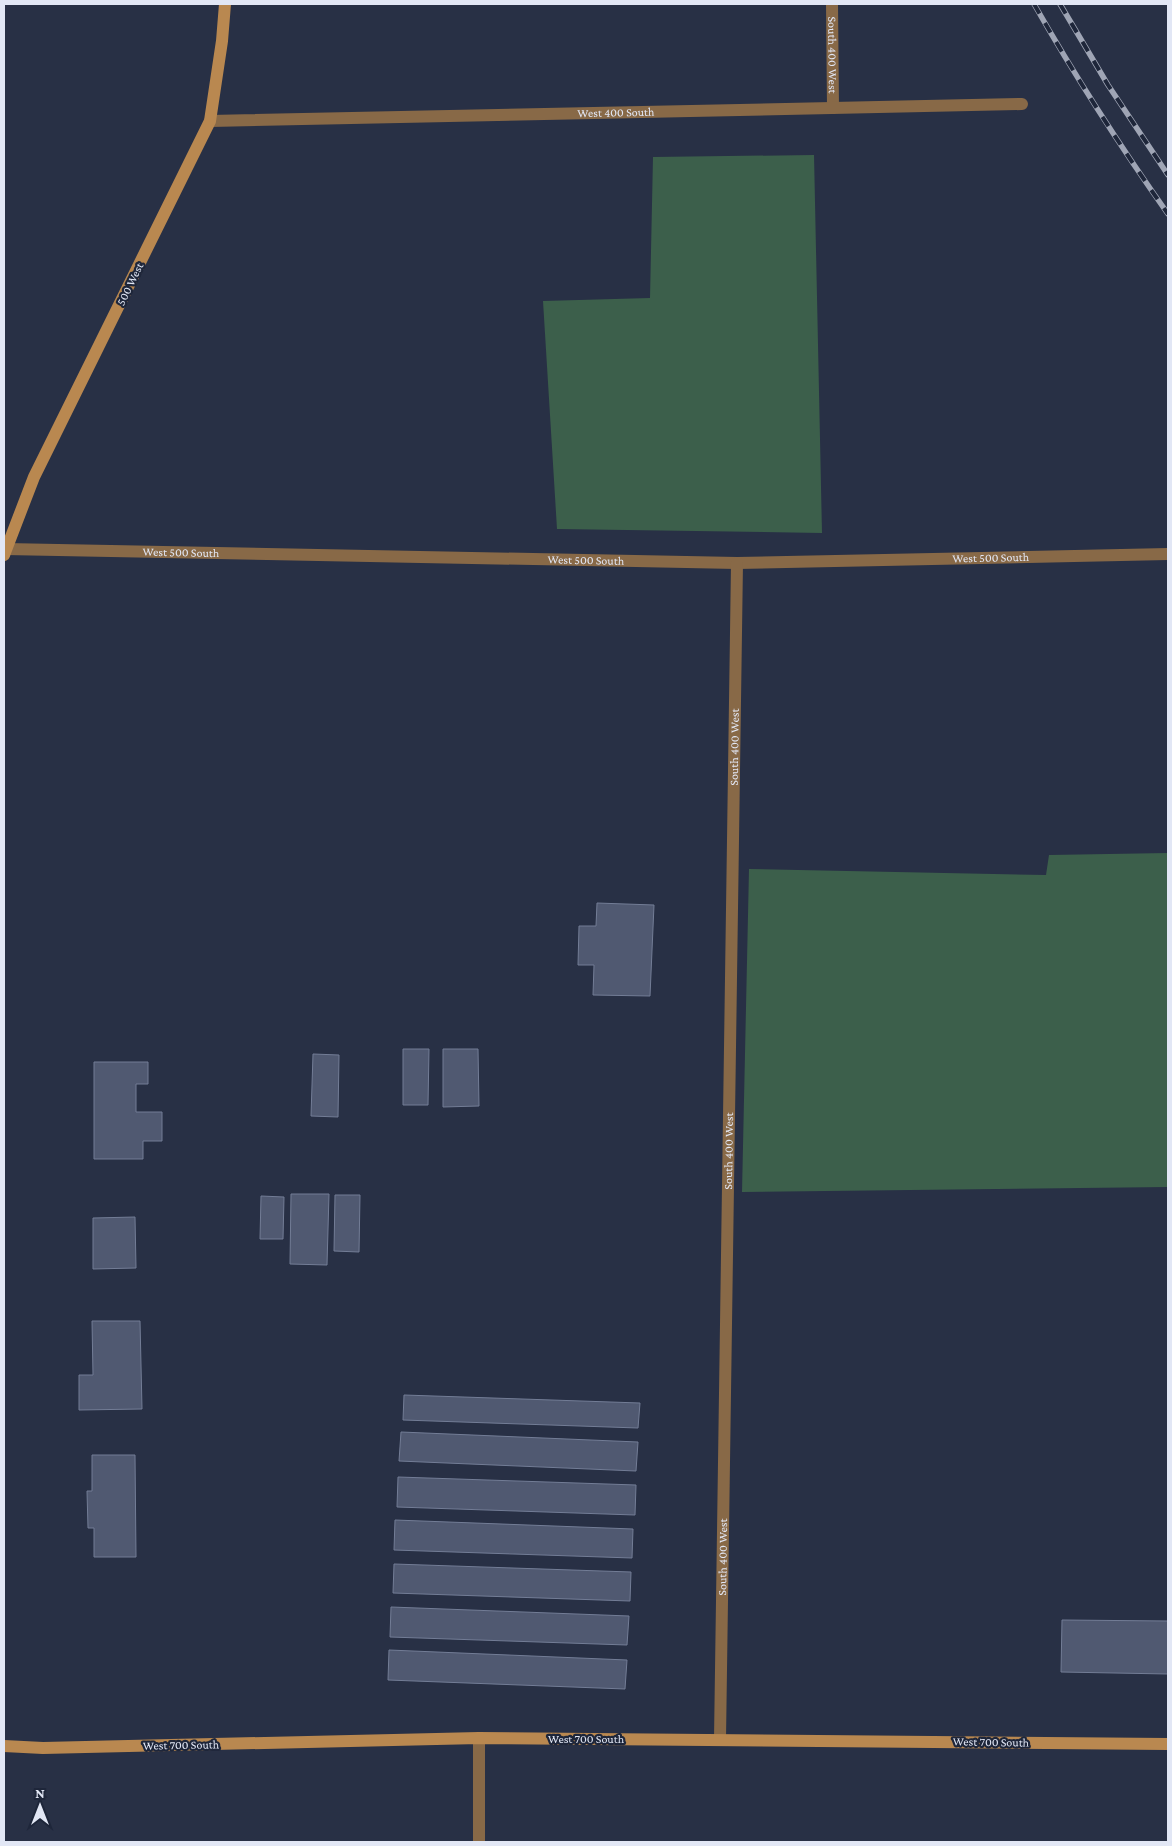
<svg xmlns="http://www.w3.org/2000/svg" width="1172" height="1846" font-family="'Crimson Pro',serif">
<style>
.green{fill:#3c5f4b}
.building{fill:#505971;stroke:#737d96}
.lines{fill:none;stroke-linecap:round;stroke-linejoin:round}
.lane{stroke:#886947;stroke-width:12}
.street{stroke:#886947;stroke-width:12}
.secondary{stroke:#b98850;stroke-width:12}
.rail-casing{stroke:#9fa5b5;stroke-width:5.5}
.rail{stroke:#1e263a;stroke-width:4;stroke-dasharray:11;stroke-linecap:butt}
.labels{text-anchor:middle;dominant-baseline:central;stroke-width:4.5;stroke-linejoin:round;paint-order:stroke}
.street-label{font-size:12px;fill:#e2e7f5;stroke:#1e263a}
</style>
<rect width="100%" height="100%" fill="#283045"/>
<path class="green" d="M814,155L822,533L557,529L543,301L650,298L653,157Z
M1168,853V1187L742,1192L749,869L1046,875L1049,855Z"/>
<path class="building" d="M597,903L654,905L650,996L593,995L594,965H578L579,926H596Z
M403,1049H429L428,1105H403Z
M443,1049H478L479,1106L443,1107Z
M313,1054L339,1055L338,1117L311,1116Z
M94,1062H148V1084H136V1112H162V1141H143V1159H94Z
M291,1194H329L327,1265L290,1264Z
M335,1195H360L359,1252L334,1251Z
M261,1196L284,1197L283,1239H260Z
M135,1217L136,1268L93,1269V1218Z
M92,1321H140L142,1409L79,1410V1375H93Z
M404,1395L640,1403L638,1428L403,1420Z
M401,1432L638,1442L636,1471L399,1461Z
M92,1455H135L136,1557H94V1528H88L87,1491H92Z
M398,1477L636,1485L635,1515L397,1507Z
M395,1520L633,1529L632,1558L394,1550Z
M394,1564L631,1572L630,1601L393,1593Z
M391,1607L629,1616L627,1645L390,1637Z
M1062,1620L1168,1621V1674L1061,1672Z
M389,1650L627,1660L625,1689L388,1680Z"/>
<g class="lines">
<path class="lane" d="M479,1738V1842"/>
<g class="street">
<path id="s1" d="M832,4L833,108"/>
<path id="s2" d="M210,121L1022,104"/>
<path id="s3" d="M5,549L737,563L1168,554"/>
<path id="s4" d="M720,1739L737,563"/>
</g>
<path class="secondary" d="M4,555L34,477L210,121L222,41L225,4
M4,1746L43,1748L479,1738L1168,1744"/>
<defs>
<path id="rail" d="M1034,4C1075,76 1120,146 1168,214
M1060,4L1108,85L1168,175"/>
</defs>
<use href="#rail" class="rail-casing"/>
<use href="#rail" class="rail"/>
</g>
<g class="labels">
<g class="street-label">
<text stroke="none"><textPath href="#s1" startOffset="51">South 400 West</textPath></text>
<text stroke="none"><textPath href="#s2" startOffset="406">West 400 South</textPath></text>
<text transform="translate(130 284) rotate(-64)">500 West</text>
<text stroke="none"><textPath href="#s3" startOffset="176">West 500 South</textPath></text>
<text stroke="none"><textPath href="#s3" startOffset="986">West 500 South</textPath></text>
<text stroke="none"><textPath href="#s3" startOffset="581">West 500 South</textPath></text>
<text stroke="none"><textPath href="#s4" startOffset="992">South 400 West</textPath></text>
<text stroke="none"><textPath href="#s4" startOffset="588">South 400 West</textPath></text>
<text stroke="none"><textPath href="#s4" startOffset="182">South 400 West</textPath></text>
<text x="586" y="1739">West 700 South</text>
<text transform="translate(991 1742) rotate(1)">West 700 South</text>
<text transform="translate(181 1745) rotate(-1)">West 700 South</text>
</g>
</g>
<rect width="1172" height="1846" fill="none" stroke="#e2e7f5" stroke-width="10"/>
<g transform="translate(40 1806)" stroke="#1e263a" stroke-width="4" paint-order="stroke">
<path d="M0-4L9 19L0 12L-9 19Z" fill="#e2e7f5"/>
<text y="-8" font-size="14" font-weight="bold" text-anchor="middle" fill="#e2e7f5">N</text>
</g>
</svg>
